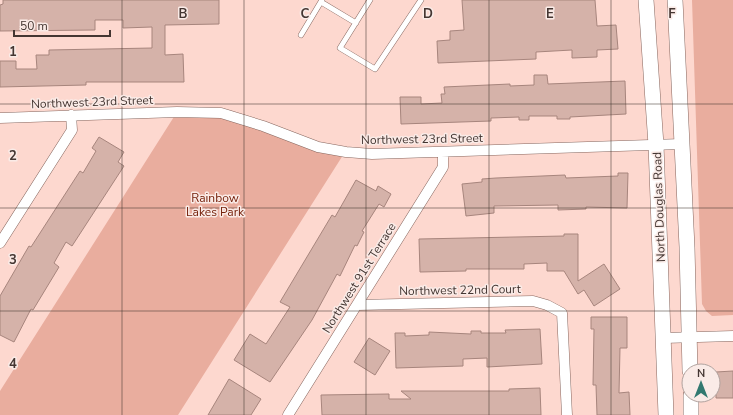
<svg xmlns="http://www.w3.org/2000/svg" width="733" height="415" font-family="'Nunito Sans',sans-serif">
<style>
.green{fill:#e9ad9e}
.building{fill:#d5b2a9;stroke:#a7857d}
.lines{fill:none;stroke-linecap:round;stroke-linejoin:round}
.lane-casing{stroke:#87675f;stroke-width:6}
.street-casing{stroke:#87675f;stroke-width:11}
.secondary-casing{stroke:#87675f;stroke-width:16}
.lane{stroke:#fff;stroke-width:5}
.street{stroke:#fff;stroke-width:10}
.secondary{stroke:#fff;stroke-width:15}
.grid{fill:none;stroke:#443632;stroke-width:1;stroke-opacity:0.55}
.labels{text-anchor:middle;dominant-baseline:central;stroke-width:3;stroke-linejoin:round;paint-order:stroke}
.street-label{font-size:12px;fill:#443632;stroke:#faebe7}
.park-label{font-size:12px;fill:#75200a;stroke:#faebe7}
.grid-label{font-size:13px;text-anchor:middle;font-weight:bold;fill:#443632;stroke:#faebe7;stroke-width:3;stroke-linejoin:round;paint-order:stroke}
</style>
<rect width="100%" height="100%" fill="#fdd8cf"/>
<path class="green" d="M692,0H733V315L712,316L706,311L702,304Z
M177,112H204L345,152L178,415H0V391Z"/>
<path class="building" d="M3,0H219V24L165,25V55L183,54L184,82H86V85L0,87V61H16V69H37L36,55H49V50L152,48V27L123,28V20H95V30L0,31V5L3,4Z
M462,0H595L597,26L616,25L618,49L597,50V57L572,58V50L536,52V59L438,63L437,41L450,40V31L464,30Z
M534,75H547L548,84L625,81L626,114L570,117V119H557V116H529V120H519V117L491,118V121L401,124L400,97H421V104L442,103L441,94H445L444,87L510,84V86L534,85Z
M99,137L124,152L118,162L124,166L72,246L66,242L54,263L59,267L33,310L31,309L14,342L0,335V296L29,246L31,247L80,171L83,173L96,151L92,148Z
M618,173H628L627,208L586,207V209L558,210V205L494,206V213L466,216L462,184L482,182V179L496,178L565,175L566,178L618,176Z
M356,180L376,191L378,186L391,194L384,207L379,204L362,231L364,232L357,246L355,245L340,276L337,274L312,320L270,382L234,360L250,334L266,344L290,307L280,302L332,215L335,217Z
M564,234H578V281L604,264L620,289L594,306L584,290L578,294L564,271H547V263L524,264V269H466V271L420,272L419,239L564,236Z
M591,317H627V348H620L619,393L629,392L630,415H597L596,385H593L594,329H591Z
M540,329L542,364L487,367V358L463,359V366L396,368L395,333H405V336L429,335V332L471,334V331H481V333H506L505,330Z
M369,338L390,351L375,375L354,362Z
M733,371V398H716V372Z
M229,379L261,399L251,415H208Z
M540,388L541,415H322L321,395L389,394V399H411L401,391H509V389Z"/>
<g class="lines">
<defs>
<path id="lane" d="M370,0L340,48L375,69L421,0
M321,2L356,23
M301,35L322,0"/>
<path id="street" d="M0,118L177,112L221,113L263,126L318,147L346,152L372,154L682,144
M0,243L72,130L71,115
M357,305L533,301L547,305L562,313L567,415
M664,338L733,336
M288,415L443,167V152"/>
<path id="secondary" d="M646,0L656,145L666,415
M675,0L687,247L690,371
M691,395V415"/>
</defs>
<use href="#lane" class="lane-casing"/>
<use href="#street" class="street-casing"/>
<use href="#secondary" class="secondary-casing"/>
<use href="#lane" class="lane"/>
<use href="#street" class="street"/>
<use href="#secondary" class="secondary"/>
</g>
<path class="grid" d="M122,0V415M244,0V415M366,0V415M489,0V415M611,0V415M0,104H733M0,208H733M0,311H733"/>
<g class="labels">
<g class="street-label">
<text transform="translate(92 102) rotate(-2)">Northwest 23rd Street</text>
<text transform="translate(422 139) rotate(-1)">Northwest 23rd Street</text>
<text transform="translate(659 207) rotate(-92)">North Douglas Road</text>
<text transform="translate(359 278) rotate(-58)">Northwest 91st Terrace</text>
<text transform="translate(460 290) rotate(-1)">Northwest 22nd Court</text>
</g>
<g class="park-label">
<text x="215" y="198">Rainbow<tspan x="215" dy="14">Lakes Park</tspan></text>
</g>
</g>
<g class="grid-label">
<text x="183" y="18">B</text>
<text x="305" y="18">C</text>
<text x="428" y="18">D</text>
<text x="550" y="18">E</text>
<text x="672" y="18">F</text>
<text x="13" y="56">1</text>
<text x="13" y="160">2</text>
<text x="13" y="264">3</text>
<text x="13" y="368">4</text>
</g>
<g transform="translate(701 383)"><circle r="19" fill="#faebe7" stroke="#b1a39f"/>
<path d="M0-3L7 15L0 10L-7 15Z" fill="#327970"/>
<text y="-6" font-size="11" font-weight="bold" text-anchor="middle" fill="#443632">N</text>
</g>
<path d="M14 30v6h96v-6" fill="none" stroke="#443632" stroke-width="2"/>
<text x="20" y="30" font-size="12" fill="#443632" stroke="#faebe7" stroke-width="3" paint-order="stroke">50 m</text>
</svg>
